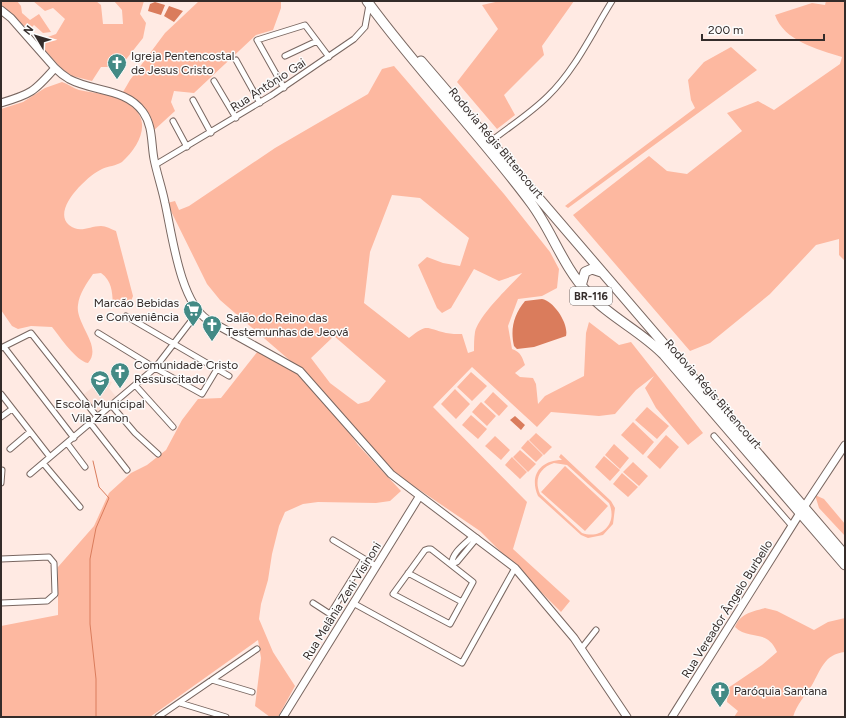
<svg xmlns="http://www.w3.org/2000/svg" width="846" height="718" font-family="Figtree,sans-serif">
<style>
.built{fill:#fbded4}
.green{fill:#fdb8a0;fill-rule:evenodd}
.water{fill:#da7c5c}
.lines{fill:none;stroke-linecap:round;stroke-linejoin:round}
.stream{stroke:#da7c5c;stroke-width:1}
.street-casing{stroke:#796761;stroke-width:7}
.secondary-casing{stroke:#796761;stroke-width:9}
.highway-casing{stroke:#796761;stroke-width:11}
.street{stroke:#fff;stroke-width:5}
.secondary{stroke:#fff;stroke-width:7}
.highway{stroke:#fff;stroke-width:9}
.labels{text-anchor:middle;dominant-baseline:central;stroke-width:3;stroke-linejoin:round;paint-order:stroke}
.shield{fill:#fcfcfc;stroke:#706a69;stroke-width:1}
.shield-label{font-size:11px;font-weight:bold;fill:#342c2a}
.poi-label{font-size:12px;fill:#342c2a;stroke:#fcfcfc;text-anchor:start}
.street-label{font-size:12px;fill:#342c2a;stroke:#fcfcfc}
</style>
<rect width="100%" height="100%" fill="#ffeae3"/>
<path class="built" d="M103,379L112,382L109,388L117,398L98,414L83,395Z"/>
<path class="green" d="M1,1H17L21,6L22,13L30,20L39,14L51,32L43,33L34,25L29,30L1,6Z
M33,1H96L101,5L103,24H123L122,10L114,1H144L140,14L146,23L143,38L120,67H101L92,81L72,76L61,68L37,41L56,34L65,19L53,8L45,11Z
M199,1H281V8L273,30L256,35L194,93L174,91L171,102L175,111L152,132C150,110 141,105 123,92L130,80L165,33Z
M500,1H574L542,46L544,55L504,95L515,115L497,129L457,82L498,29L482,5Z
M826,1H845V261L839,255V239L816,245L770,294L710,343L690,351L573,215L649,156L667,171L687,174L742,131L727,113L758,101L774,110L840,64L842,57C817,49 784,41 775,15L812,3L825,5Z
M731,47L757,70L568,208L565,206L695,108L691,100L688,80L704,62Z
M394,66L504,194L550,252L559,269L557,288L542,296L518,299L508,326L512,349C521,352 522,357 525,365L515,373L520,377L533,378L536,384L538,404L545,396L584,376L586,333L589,322L619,345L631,342L703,433L688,445L656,408L645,388L654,376L636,390L615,414L599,416L551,412L537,427L472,367L433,407L527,502L513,549L570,601L561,612L480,531L405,480L384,463L302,368L294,364L220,300L207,284L167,203L175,201L179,210L189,206L275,148L368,94L382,69ZM392,195L420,198L469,238L460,266L443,263L427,257L418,265L437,308L442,313L451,308L474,269L499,281L522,273C509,287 479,315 475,332C474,338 474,345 474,351L468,353L462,334C457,334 451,334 446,333C425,328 428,323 409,338L364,303L370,252ZM334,336L386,381L369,401L358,404L330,383L311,358Z
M62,82C68,84 73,88 79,90C96,94 114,93 129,104C153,120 140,146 122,162C116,166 108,166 102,169C88,175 51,210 69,225C80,234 89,226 101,226C106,226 111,229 116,231L133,296L130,304L121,307L113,304C112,291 112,281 101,273L93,274C87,283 79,294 78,305C75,324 103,346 88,363C76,361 60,337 52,327L31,326L18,329L12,326L1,310V109L23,102L45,88Z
M258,351L299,373L340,419L358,445L401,491L390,501L376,503L318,502L303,504L285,512L279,526L272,554L268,580L261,604L259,619L273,652L295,686L278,717H270L255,706L261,658L258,640L150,717H1V626L58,615V567L94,526L109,493L131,473L147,465L166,450L182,420L198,399L221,398Z
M471,372L487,386L472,401L457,387Z
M455,389L470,404L456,419L441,404Z
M493,392L508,406L499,416L484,402Z
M481,402L496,416L487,426L472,412Z
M647,407L669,426L657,439L635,420Z
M471,415L487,429L478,439L462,425Z
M633,422L654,442L643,455L621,435Z
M536,433L552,447L544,455L529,440Z
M666,435L679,447L660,469L647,457Z
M495,436L510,450L501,460L485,446Z
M528,440L543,455L536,462L521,448Z
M614,444L629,458L620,469L605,455Z
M520,450L536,464L528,472L513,457Z
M561,454L611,501L615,508L613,524L603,535L588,538L581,535L538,496C529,476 540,460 562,460L559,457ZM554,463L567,465L609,503C618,523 602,540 582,533L540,494C534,480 539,468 554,463Z
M604,456L620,470L610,481L595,467Z
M512,457L527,472L520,479L505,465Z
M633,462L648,476L639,486L623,472Z
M565,466L608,506L585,531L541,492Z
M622,473L638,487L628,497L613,484Z
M815,495L824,499L845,524V536L819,508Z
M765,608L777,611L814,630L828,622L845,618V652C824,654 821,670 812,685C805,696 797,704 793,717H734L738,711L727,702L728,688L762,665L777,652C767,628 749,641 735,627C740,614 751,612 765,608Z"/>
<path class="water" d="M155,2L165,5L161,15L148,11L150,4Z
M169,6L183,11L174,22L164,16Z
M542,299C554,301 569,324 566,336L534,347L517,349L514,346C510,329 514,314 525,301Z
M515,416L525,425L521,430L510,420Z"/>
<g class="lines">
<path class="stream" d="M93,461L99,487L109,498L96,528L90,559V624L96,679V717"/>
<defs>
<path id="street" d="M285,56L317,41
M236,60L260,103
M214,81L236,118
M284,88L257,40L305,25L329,57
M193,100L211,133
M173,121L187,147
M490,142C509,127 531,113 548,96C575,70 592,33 612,1
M155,165L272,95L354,39L365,27L369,5
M126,316L229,376
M98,333L155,368L202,394L217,369
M4,347L74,438
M1,348L31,333L98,418
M136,386L173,427
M1,394L50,457
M112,406L135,433L158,454
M1,417L12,409
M91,424L127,470
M714,436L792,526
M67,443L85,467
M10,449L30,432
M43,463L80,507
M30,474L155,368L198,312
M1,483L2,470
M333,540L376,566
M428,549H431L473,582L450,624L393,594L425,550Z
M1,559L49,557L54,563L55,594L47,601L1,603
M452,564C451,553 466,543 473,536
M452,564L457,562L477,538
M408,573L462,602
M313,603L330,614L364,559
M353,603L462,663L515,568
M581,649L596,630
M212,680L252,692
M180,703L226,717
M158,717L257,649"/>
<path id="secondary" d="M1,10L11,18L55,68C59,72 64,76 69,79C93,92 126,88 143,112C153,126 151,143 154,159C157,174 162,188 165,203C172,234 180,302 208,320L300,371L391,474L515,568L574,638L627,717
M1,103C31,94 34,92 55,68
M804,507L845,445
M283,717L419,497
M672,717L800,513"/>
<path id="highway" d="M367,1C418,71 479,133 531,203C552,231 562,265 587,292C609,317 641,331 664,355L845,565
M421,61L845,555
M581,286L585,272L592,269L601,272"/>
</defs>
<use href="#street" class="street-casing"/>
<use href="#secondary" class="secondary-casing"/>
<use href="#highway" class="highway-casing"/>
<use href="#street" class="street"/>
<use href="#secondary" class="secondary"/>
<use href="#highway" class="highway"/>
</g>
<defs>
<symbol id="church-pin" viewBox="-11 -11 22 30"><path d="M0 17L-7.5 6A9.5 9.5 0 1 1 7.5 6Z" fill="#438a85" stroke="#fcfcfc"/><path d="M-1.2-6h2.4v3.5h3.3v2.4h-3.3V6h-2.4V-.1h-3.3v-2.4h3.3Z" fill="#fff"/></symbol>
<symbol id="supermarket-pin" viewBox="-11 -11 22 30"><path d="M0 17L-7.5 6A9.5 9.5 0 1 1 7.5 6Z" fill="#438a85" stroke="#fcfcfc"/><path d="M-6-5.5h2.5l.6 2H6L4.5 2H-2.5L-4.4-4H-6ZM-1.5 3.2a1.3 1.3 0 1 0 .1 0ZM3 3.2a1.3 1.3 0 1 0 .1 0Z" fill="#fff"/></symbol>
<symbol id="school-pin" viewBox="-11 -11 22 30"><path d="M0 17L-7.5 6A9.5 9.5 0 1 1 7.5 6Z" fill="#438a85" stroke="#fcfcfc"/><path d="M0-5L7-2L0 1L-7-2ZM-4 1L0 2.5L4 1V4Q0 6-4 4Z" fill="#fff"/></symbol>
</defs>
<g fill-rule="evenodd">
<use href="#church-pin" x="106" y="52" width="22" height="30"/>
<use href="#supermarket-pin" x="182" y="299" width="22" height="30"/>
<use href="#church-pin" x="201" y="314" width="22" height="30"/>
<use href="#church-pin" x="109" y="361" width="22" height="30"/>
<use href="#school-pin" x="89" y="369" width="22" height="30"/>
<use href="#church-pin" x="709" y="680" width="22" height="30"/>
</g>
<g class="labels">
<rect class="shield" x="570" y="287" width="42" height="18" rx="3"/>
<g class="shield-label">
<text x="591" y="296">BR-116</text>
</g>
<g class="poi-label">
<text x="131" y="56">Igreja Pentencostal<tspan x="131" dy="14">de Jesus Cristo</tspan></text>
<text x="179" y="303" text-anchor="end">Marcão Bebidas<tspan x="179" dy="14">e Conveniência</tspan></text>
<text x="226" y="318">Salão do Reino das<tspan x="226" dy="14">Testemunhas de Jeová</tspan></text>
<text x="134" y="365">Comunidade Cristo<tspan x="134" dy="14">Ressuscitado</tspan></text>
<text x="100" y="404" text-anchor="middle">Escola Municipal<tspan x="100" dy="14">Vila Zanon</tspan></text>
<text x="734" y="691">Paróquia Santana</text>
</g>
<g class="street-label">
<text transform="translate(268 85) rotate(-33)">Rua Antônio Gai</text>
<text transform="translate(496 143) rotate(50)">Rodovia Régis Bittencourt</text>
<text transform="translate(713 394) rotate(49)">Rodovia Régis Bittencourt</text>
<text transform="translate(342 601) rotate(-58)">Rua Melânia Zeni Visinoni</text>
<text transform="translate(727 609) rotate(-58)">Rua Vereador Ângelo Burbello</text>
</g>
</g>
<rect width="846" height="718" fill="none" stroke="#342c2a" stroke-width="4"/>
<g transform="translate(36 36) rotate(308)" stroke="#fcfcfc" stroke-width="3" paint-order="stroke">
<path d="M0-3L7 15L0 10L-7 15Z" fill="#342c2a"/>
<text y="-6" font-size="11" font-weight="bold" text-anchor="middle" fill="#342c2a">N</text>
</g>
<path d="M702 34v6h122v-6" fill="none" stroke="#342c2a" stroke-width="2"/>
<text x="708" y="34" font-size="12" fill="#342c2a" stroke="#fcfcfc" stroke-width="3" paint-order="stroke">200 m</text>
</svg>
